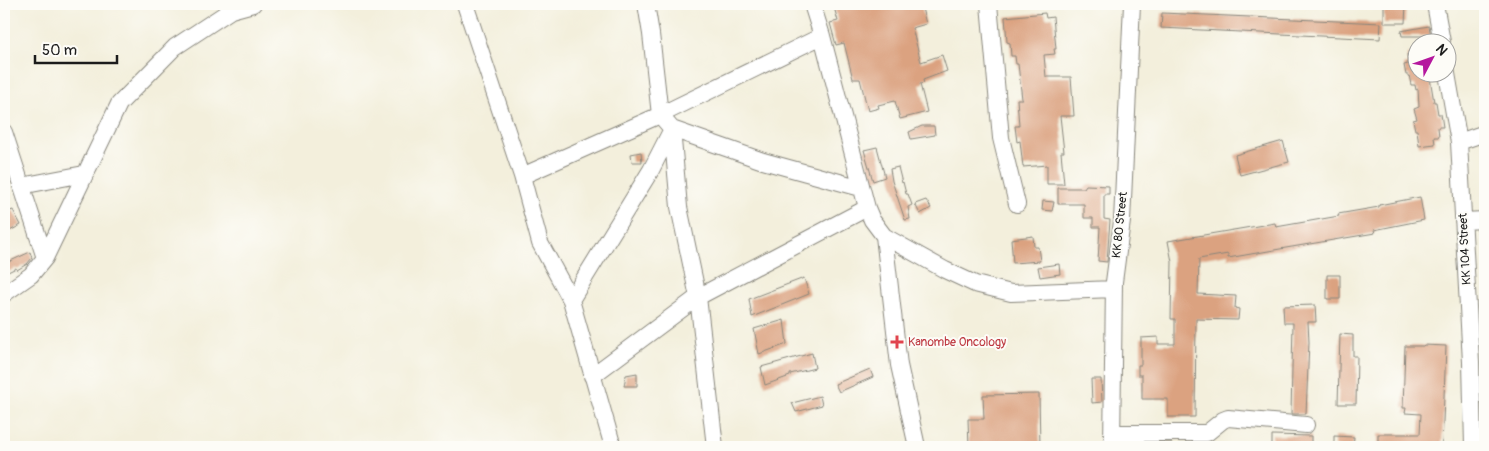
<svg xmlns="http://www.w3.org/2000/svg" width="1489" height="451" font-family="Pangolin,sans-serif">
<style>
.building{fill:#dba280}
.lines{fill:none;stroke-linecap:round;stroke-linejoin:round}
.minor-casing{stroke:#88867c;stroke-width:18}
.minor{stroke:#fff;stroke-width:16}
.health-dot{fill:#e0444e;stroke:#fdfcf7;stroke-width:2}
.labels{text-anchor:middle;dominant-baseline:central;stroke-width:4;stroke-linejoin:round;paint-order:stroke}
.street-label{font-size:12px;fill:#1c1c1c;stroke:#fdfcf7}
.health-label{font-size:12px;fill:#be3a42;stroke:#fdfcf7;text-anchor:start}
</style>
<rect width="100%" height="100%" fill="#fdfcf7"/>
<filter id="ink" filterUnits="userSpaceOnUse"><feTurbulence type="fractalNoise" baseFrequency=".02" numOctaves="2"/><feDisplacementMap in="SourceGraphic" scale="10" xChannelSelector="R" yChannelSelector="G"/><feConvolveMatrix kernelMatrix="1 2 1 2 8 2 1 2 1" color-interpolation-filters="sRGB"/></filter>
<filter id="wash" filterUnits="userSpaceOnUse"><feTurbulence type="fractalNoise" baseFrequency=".0096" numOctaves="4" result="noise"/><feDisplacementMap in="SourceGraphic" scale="20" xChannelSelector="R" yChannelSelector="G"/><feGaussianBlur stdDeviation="1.12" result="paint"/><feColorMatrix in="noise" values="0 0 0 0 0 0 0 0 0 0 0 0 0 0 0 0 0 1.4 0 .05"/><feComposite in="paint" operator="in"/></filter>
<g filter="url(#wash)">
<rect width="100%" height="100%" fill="#f3efdc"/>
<g id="blocks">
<path class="building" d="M833,4H921L926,24L912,28L921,62L942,55L947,71L923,80L924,83L920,84L927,112L900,119L895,101L878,105L879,108L868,111L860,79H853L844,43L836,45L830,23L838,21Z
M1384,4H1406L1405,23H1384Z
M1045,13L1046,18L1053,17L1056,49H1054L1055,54L1044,55L1046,77H1071L1074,116H1060L1064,152H1061L1064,184H1047V165L1023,167L1020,141L1017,142L1015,126H1019L1017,99H1022L1018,64H1016L1015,56H1011L1010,43L1007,42L1005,17Z
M1162,13L1381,23L1380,39L1161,28Z
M1429,26L1431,36H1402L1401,31Z
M1416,53V72H1429L1434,102H1436L1438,114H1441L1443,127H1438L1439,137H1434L1435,144L1419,146L1417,130H1415L1413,120L1417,119L1414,109L1419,107L1418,89L1416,90L1415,85H1411L1409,75H1406L1404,65L1408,64L1407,54Z
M922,126H934L935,135L911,139L909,132Z
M1283,141L1289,162L1240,175L1235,155Z
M877,147L885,177L873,181L864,150Z
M641,152L642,162H632L631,154Z
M898,167L902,183L903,182L906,194H908L912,205L908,207L910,219L905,220L892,181L890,169Z
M1086,185L1109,186V194H1104V219L1110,220L1107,262L1098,261L1100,227H1093V218H1084V204H1058V188H1084Z
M1420,197L1424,220L1374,230L1375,233L1280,249L1228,258V254L1199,259L1198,294L1236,296L1235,308L1239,309L1238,320L1196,319L1195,417H1168V399H1142V375H1138V365H1141V338L1158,337V344H1175V319H1171L1172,262L1168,241L1275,223L1276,227L1339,216L1338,214L1379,207V205Z
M926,200L931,208L920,214L915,204Z
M1043,201L1054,202L1052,211L1042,210Z
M13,210L21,225L4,234V213Z
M1033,236L1034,247H1038L1040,261L1013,263L1011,239Z
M30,252L32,258L27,264L17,270L16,268L4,274V264Z
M1059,264L1060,274L1040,277L1038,267Z
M1327,275H1340V299H1327Z
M804,278L809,294L752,317L749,299Z
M1315,305L1316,322H1308L1309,342L1306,414H1291L1293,323H1284L1283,306Z
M784,320L787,344L759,354L754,329Z
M1340,334L1353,335V356H1357L1356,404H1338Z
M1424,345L1446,346L1442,447H1378V434H1420L1421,414L1405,413L1406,408H1403L1405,346H1423Z
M812,353L815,368L790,374V376L765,385L761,367Z
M870,369L873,377L839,392L835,384Z
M637,373V386H624L626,375Z
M1091,379H1101L1102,402L1092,403Z
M1039,394L1040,447H969L968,419H984L983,395Z
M820,396L822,405L796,412L792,403Z
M1272,435L1311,436V447H1272Z
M1334,436L1354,437L1353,447H1334Z
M1138,443H1172V447H1138Z"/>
</g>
</g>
<g filter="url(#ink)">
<use href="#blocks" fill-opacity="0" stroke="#88867c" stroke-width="1"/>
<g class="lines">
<defs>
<path id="minor" d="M465,4L522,176L540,243L571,300L613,447
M646,4L651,34L660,115L672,129L679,207L698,297L715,447
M812,4L822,36L867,208L872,220L884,236L945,270L975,284L1011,293L1114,289
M989,4L1001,138L1017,204
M1435,4L1442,42
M1446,68L1459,142L1471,362L1473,447
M4,132L45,258
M1459,142L1485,133
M522,176L660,115L822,36
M21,186L84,174
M1463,221L1485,220
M884,236L899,365L917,447
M4,294L31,275L45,258L119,104L175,47L231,10L253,4
M571,300L651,170L672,129L763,161L861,188
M592,376L698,297L867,208
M1112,433H1207L1223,420L1228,418L1306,425
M1112,447L1114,282L1122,221L1132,4"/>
</defs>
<use href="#minor" class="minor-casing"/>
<use href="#minor" class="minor"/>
</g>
</g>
<path class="health-dot" d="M894.5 334.5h5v5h5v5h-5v5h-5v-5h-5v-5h5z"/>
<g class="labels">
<g class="street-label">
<text transform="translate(1120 225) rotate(-84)">KK 80 Street</text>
<text transform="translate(1465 249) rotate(-93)">KK 104 Street</text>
</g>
<g class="health-label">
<text x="908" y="342">Kanombe Oncology</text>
</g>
</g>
<rect width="1489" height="451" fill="none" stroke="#fdfcf7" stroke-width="20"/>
<g transform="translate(1432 58) rotate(49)"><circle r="24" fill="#fdfcf7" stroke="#a3a29f"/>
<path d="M0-4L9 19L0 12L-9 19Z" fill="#b5179e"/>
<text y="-8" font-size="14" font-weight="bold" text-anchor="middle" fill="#1c1c1c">N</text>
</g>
<path d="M35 55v8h82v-8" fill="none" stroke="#1c1c1c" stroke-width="2.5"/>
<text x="42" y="55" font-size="15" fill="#1c1c1c" stroke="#fdfcf7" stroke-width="4" paint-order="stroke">50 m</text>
</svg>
